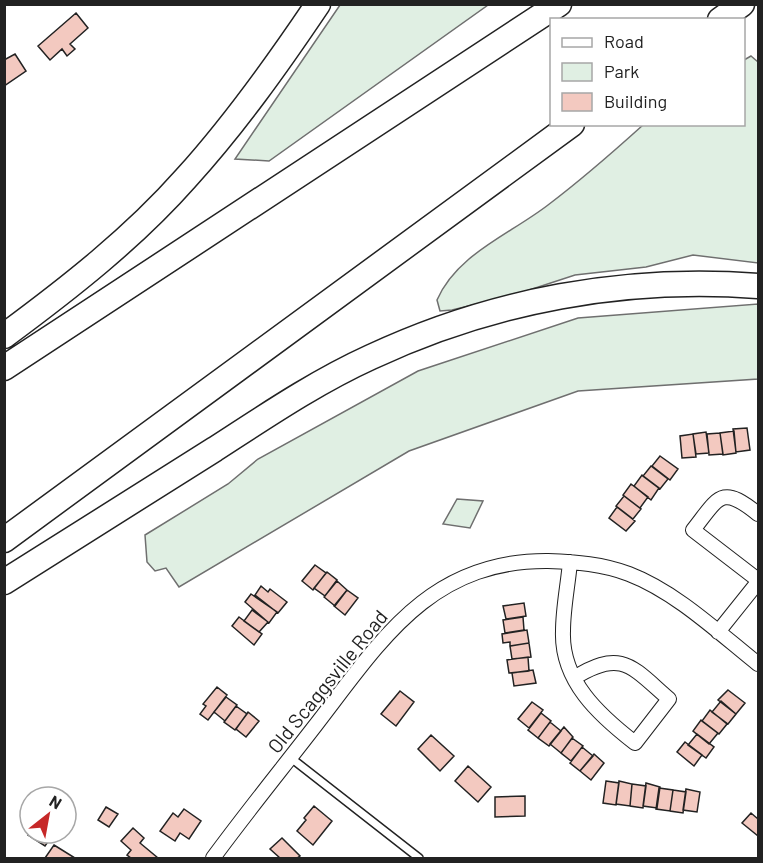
<svg xmlns="http://www.w3.org/2000/svg" width="763" height="863" font-family="Barlow,sans-serif">
<style>
.green{fill:#e0efe3;stroke:#6f6f6f;stroke-width:1.5}
.building{fill:#f3c9c0;stroke:#222;stroke-width:1.5}
.lines{fill:none;stroke-linecap:round;stroke-linejoin:round}
.lane-casing{stroke:#222;stroke-width:10}
.street-casing{stroke:#222;stroke-width:16}
.highway-casing{stroke:#222;stroke-width:27}
.lane{stroke:#fff;stroke-width:7}
.street{stroke:#fff;stroke-width:14}
.highway{stroke:#fff;stroke-width:24}
.labels{text-anchor:middle;dominant-baseline:central;stroke-width:4.5;stroke-linejoin:round;paint-order:stroke}
.street-label{font-size:20px;fill:#222;stroke:#fff}
</style>
<rect width="100%" height="100%" fill="#fff"/>
<path class="green" d="M340,5H488L269,161L235,159Z
M751,56L758,62V263L693,255L646,267L575,275L514,295L452,310L440,311L437,300C457,254 509,235 548,205C581,180 612,153 643,125L744,124V60Z
M758,304V379L578,391L409,451L179,587L166,568L155,571L147,562L145,535L228,484L258,459L418,371L578,318Z
M457,499L483,501L470,528L443,524Z"/>
<path class="building" d="M76,13L88,28L70,44L75,49L67,56L62,49L50,60L38,46Z
M15,54L26,71L4,86V60Z
M747,428L750,450L736,452L733,429Z
M734,431L736,453L723,455L720,433Z
M706,432L709,453L696,454L693,434Z
M720,433L723,454L709,455L707,434Z
M693,434L696,457L682,458L680,436Z
M660,456L678,469L670,480L652,466Z
M651,466L668,479L660,489L643,476Z
M642,475L659,488L651,500L634,486Z
M631,484L648,497L640,508L623,495Z
M624,496L641,509L633,519L616,506Z
M617,507L635,521L626,531L609,518Z
M315,565L326,573L313,590L302,581Z
M327,572L337,580L325,596L314,588Z
M337,581L347,590L335,606L324,597Z
M261,586L268,592L270,589L287,602L278,613L255,595Z
M347,590L358,598L345,615L334,606Z
M251,594L277,612L269,623L245,602Z
M524,603L526,616L506,619L503,606Z
M252,610L268,622L259,632L244,621Z
M239,617L262,634L254,645L232,626Z
M523,617L524,630L505,633L503,620Z
M527,630L529,643L510,646V642L503,643L502,634Z
M529,643L531,657L512,659L510,646Z
M528,657L529,671L509,673L507,660Z
M533,670L536,683L514,686L512,673Z
M217,687L227,695L208,720L200,714L206,706L203,704Z
M728,690L745,703L736,714L718,700Z
M400,691L414,702L396,726L381,714Z
M226,697L237,705L225,721L214,712Z
M721,701L736,714L728,724L712,712Z
M532,702L543,710L529,728L518,719Z
M236,706L247,714L235,730L224,722Z
M710,710L727,724L719,734L702,721Z
M248,712L259,721L246,737L236,729Z
M541,713L551,721L538,738L528,730Z
M701,720L718,733L709,744L693,731Z
M550,722L561,731L549,746L538,738Z
M564,727L573,737L561,753L550,744Z
M697,734L714,747L706,758L688,745Z
M431,735L454,756L440,771L418,749Z
M572,738L583,746L571,761L561,753Z
M685,742L702,755L694,766L677,752Z
M582,747L593,756L580,771L570,763Z
M594,754L604,763L591,780L580,771Z
M468,766L491,787L478,802L455,781Z
M606,781L619,783L616,805L603,803Z
M619,781L632,784L630,806L616,804Z
M646,783L660,787L657,808L643,806Z
M632,784L646,786L643,808L630,806Z
M659,788L673,790L670,811L656,809Z
M686,789L700,792L697,812L683,810Z
M673,790L686,792L683,813L670,811Z
M525,796V816L495,817V797Z
M314,806L332,821L313,845L297,831L306,820L304,818Z
M106,807L118,814L109,827L98,820Z
M184,809L201,821L189,839L180,833L175,841L160,831L173,813L178,817Z
M751,813L758,819V836L742,823Z
M133,828L144,838L140,843L158,858H131L127,855L131,850L121,841Z
M30,832V833H54L45,846L28,835Z
M282,838L300,856L297,858H280L270,849Z
M54,845L75,858H45Z"/>
<g class="lines">
<defs>
<path id="lane" d="M291,758L419,858"/>
<path id="street" d="M758,514C721,484 719,497 693,530L758,580
M570,562C568,585 563,608 563,631C561,681 599,715 635,743L669,699C632,667 622,648 574,678
M718,632L758,582
M213,858C246,813 281,770 315,726C380,642 429,560 548,561C576,562 603,564 629,574C676,592 719,633 758,664"/>
<path id="highway" d="M720,20L742,4
M4,336C69,288 133,238 186,178C235,124 277,65 318,4
M4,368L559,4
M4,540L572,124
M4,582C75,537 145,493 215,449C266,416 316,382 371,357C493,300 625,276 758,286"/>
</defs>
<use href="#lane" class="lane-casing"/>
<use href="#street" class="street-casing"/>
<use href="#highway" class="highway-casing"/>
<use href="#lane" class="lane"/>
<use href="#street" class="street"/>
<use href="#highway" class="highway"/>
</g>
<g class="labels">
<g class="street-label">
<text transform="translate(327 681) rotate(-51)">Old Scaggsville Road</text>
</g>
</g>
<rect width="763" height="863" fill="none" stroke="#222222" stroke-width="12"/>
<rect x="550" y="18" width="195" height="108" fill="#ffffff" stroke="#a7a7a7" stroke-width="1.5"/>
<rect x="562" y="38" width="30" height="9" fill="#ffffff" stroke="#a7a7a7" stroke-width="1.5"/>
<text x="604" y="48" font-size="18" fill="#222222">Road</text>
<rect x="562" y="63" width="30" height="18" fill="#e0efe3" stroke="#a7a7a7" stroke-width="1.5"/>
<text x="604" y="78" font-size="18" fill="#222222">Park</text>
<rect x="562" y="93" width="30" height="18" fill="#f3c9c0" stroke="#a7a7a7" stroke-width="1.5"/>
<text x="604" y="108" font-size="18" fill="#222222">Building</text>
<g transform="translate(48 815) rotate(31)"><circle r="28" fill="#ffffff" stroke="#a7a7a7" stroke-width="1.5"/>
<path d="M0-4.5L10 22L0 15L-10 22Z" fill="#c62828"/>
<text y="-9" font-size="16" font-weight="bold" text-anchor="middle" fill="#222222">N</text>
</g>
</svg>
